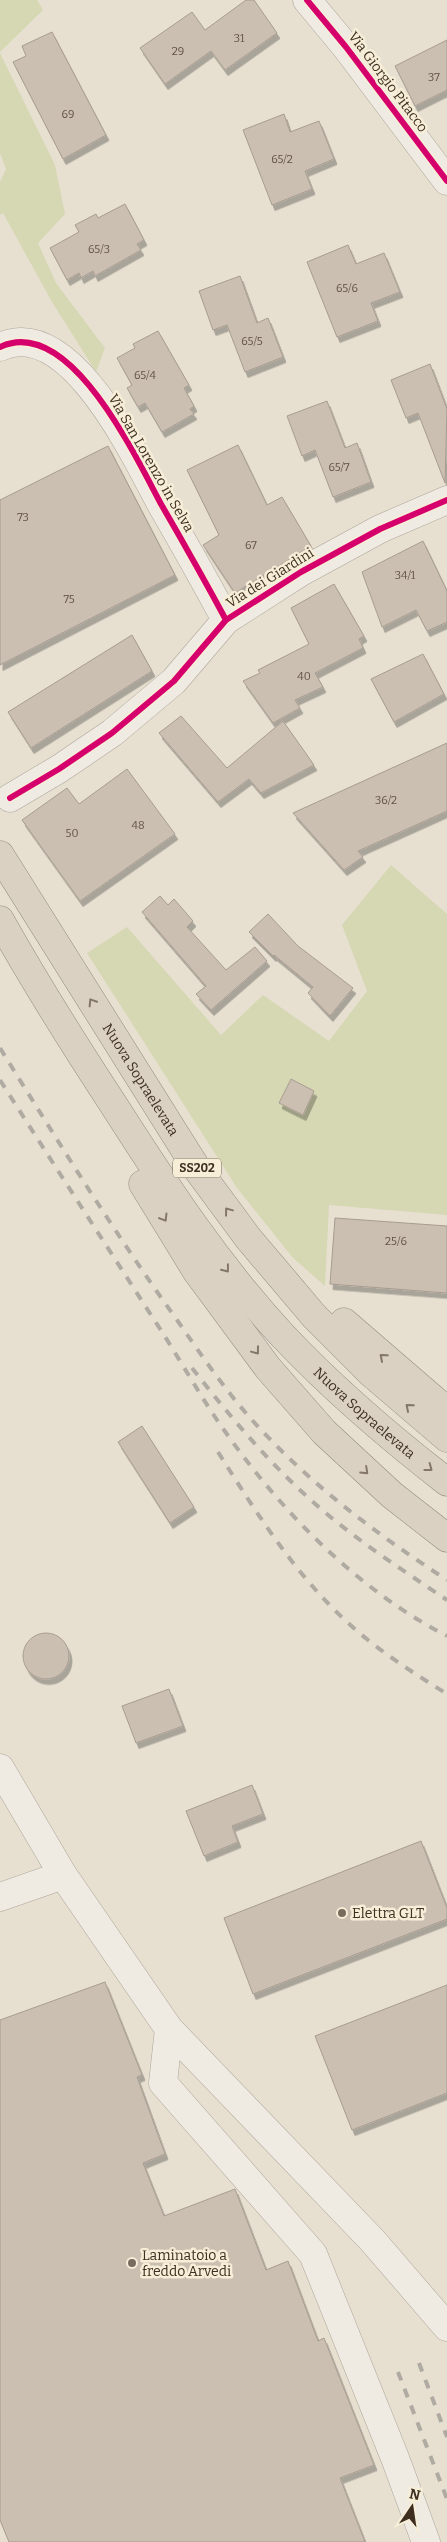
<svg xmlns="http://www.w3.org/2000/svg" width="447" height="2542" font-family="Bitter,serif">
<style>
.green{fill:#d6d7b3}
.building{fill:#cbbfb2;stroke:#a89c90;filter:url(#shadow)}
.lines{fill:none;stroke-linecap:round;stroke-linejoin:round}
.minor-casing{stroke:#ada599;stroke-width:29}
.highway-casing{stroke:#928b80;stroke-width:29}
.minor{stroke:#efebe3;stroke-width:28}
.highway{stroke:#dad1c2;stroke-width:28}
.rail{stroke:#afaaa2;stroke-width:4;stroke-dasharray:9 9;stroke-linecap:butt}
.cycleway-casing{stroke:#f7eed8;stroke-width:9}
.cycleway{stroke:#d6006c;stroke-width:6}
.oneway{stroke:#847769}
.poi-dot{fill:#786c5e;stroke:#f7eed8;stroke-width:2}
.labels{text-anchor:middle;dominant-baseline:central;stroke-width:5;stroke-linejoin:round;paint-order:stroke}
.number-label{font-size:11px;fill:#605244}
.shield{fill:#f7eed8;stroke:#756857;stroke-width:1}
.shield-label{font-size:12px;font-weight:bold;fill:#3d2e20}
.street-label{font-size:14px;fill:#3d2e20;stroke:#f7eed8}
.poi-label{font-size:14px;fill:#3d2e20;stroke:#f7eed8;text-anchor:start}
</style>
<defs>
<filter id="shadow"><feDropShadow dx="3" dy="5.5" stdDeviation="0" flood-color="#0004"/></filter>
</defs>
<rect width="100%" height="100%" fill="#e7e0d1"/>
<path class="green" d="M0,0H37L43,10L0,52Z
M0,53L55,165L65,214L38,243L56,283L105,348L96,372L52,302L3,213L0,215V182L6,169L0,153Z
M391,865L447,914V1215L329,1205L325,1286L293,1258L237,1188L87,953L127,927L221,1035L263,995L329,1041L367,991L342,925Z"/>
<path class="building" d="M246,0H254L277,33L225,70L211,51L165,84L140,48L192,12L205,30Z
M52,32L106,135L63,159L13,62L26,56L22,46Z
M447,40V90L415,106L395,66Z
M284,114L290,132L319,121L334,159L305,171L312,189L272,205L243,130Z
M125,204L144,240L137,244L141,250L95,276L93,271L81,278L79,273L67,280L50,248L79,232L75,225L96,214L98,218Z
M348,245L356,264L384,253L400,292L371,303L378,321L337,337L307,262Z
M240,276L257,323L268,318L283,357L245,372L227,325L213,330L199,291Z
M158,331L189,385L184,388L194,406L190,409L194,414L162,432L145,403L138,407L127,388L132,385L117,358L135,348L133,344Z
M430,364L447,409L445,483L418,413L406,418L391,380Z
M327,401L345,448L357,443L371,482L333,497L315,450L302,456L287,416Z
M238,445L267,505L282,497L311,546L235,593L203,545L219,535L187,470Z
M108,446L175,575L0,665V500Z
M423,541L447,591V622L427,631L416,610L382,627L362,572Z
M334,584L364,636L359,639L363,648L315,673L323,687L295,700L300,708L273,723L243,681L260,673L258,670L309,644L291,608Z
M132,635L152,671L31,748L8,712Z
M423,654L444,694L394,722L371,679Z
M181,716L227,768L283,721L314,765L261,793L249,779L218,802L159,733Z
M447,743V811L358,851L363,857L344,870L293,813Z
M127,769L175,834L80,901L22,820L67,788L79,804Z
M160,896L168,905L174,899L193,921L187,927L226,970L255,947L267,961L211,1010L196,994L206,986L142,912Z
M268,914L298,946L353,988L330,1016L308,993L313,987L274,955L273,956L249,932Z
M291,1079L314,1091L303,1115L279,1103Z
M335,1218L447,1226V1293L330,1284Z
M142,1426L194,1507L170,1523L118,1442Z
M23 1656a23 23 0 1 1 46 0a23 23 0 1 1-46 0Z
M169,1689L183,1726L136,1743L122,1706Z
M252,1785L263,1814L232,1826L238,1842L204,1856L186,1811Z
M421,1841L447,1908V1919L253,1994L224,1918Z
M105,1982L142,2075L137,2077L165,2154L143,2163L164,2216L235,2189L266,2270L288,2261L318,2341L324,2338L374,2465L340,2478L365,2542H9L0,2520V2020Z
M447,1985V2093L352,2130L315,2036Z"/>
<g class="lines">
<defs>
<path id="minor" d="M307,0L346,47L447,181
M0,347C70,314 136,458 161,504C183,542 205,581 226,620
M10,798L59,769L112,733L174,681L226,620L301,572L380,529L447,500
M0,1768L63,1875L169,2029L372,2240L447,2327
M0,1897L63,1875
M169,2029L163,2083L313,2254L395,2458L426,2542"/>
<g id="highway">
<path id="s1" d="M0,855L197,1169L248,1238L314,1316L371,1373L447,1438"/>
<path id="s2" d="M0,920C36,984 75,1046 115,1107C166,1187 218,1266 283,1336C333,1389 389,1437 447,1482"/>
<path d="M143,1184L197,1272L268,1368L324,1432L392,1495L447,1538"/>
<path d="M344,1322L447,1411"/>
</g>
</defs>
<use href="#minor" class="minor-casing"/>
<use href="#highway" class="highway-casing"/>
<use href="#minor" class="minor"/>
<use href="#highway" class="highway"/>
<path class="rail" d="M0,1048C57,1140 114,1232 177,1320C204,1359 231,1399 265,1434C319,1491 381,1537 447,1580
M0,1080C50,1159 101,1237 151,1315C173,1348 192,1382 213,1414C272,1502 352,1587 447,1636
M192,1368C229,1415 267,1461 312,1501C353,1538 401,1569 447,1600
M218,1452C261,1520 304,1589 368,1640C393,1660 420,1677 447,1694
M419,2363L447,2437
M398,2372L447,2499"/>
<defs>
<path id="cycleway" d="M307,0L346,47L447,181
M0,347C70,314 136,458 161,504C183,542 205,581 226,620
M10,798L59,769L112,733L174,681L226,620L301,572L380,529L447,500"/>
</defs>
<use href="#cycleway" class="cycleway-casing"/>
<use href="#cycleway" class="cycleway"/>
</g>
<defs><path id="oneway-chevron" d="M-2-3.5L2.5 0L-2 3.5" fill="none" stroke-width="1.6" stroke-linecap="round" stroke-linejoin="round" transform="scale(1.25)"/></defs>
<g class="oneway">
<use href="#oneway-chevron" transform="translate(92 1002) rotate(-122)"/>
<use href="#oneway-chevron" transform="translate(228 1211) rotate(-127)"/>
<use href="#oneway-chevron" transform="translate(164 1218) rotate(59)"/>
<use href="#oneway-chevron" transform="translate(226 1269) rotate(52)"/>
<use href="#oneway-chevron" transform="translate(256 1351) rotate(53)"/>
<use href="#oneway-chevron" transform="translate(383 1357) rotate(-139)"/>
<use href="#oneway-chevron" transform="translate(409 1407) rotate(-139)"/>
<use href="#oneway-chevron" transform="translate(429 1468) rotate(37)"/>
<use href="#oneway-chevron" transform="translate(365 1471) rotate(43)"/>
</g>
<g class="poi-dot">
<circle cx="342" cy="1913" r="5"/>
<circle cx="132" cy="2263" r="5"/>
</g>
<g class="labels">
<g class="number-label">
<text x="239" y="38">31</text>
<text x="178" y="51">29</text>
<text x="434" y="77">37</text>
<text x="68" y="114">69</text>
<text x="282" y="159">65/2</text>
<text x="99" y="249">65/3</text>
<text x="347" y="288">65/6</text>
<text x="252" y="341">65/5</text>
<text x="145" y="375">65/4</text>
<text x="339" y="467">65/7</text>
<text x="23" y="517">73</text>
<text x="251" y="545">67</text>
<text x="405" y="575">34/1</text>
<text x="69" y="599">75</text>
<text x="304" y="676">40</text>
<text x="386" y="800">36/2</text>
<text x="138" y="825">48</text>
<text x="72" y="833">50</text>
<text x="396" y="1241">25/6</text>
</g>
<rect class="shield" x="173" y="1158.5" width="48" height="19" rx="4"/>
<g class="shield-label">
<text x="197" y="1168">SS202</text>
</g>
<g class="street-label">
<text transform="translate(388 82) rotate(53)">Via Giorgio Pitacco</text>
<text transform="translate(151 463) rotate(60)">Via San Lorenzo in Selva</text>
<text transform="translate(270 578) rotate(-32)">Via dei Giardini</text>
<text stroke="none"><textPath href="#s1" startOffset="265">Nuova Sopraelevata</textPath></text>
<text stroke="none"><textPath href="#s2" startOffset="616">Nuova Sopraelevata</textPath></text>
</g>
<g class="poi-label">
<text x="352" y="1913">Elettra GLT</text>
<text x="142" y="2255">Laminatoio a<tspan x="142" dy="16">freddo Arvedi</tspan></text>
</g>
</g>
<g transform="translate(412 2507) rotate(13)" stroke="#f7eed8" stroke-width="4" paint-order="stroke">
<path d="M0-4L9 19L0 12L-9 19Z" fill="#3d2e20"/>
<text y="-8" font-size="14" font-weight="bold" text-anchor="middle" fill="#3d2e20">N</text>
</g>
</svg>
